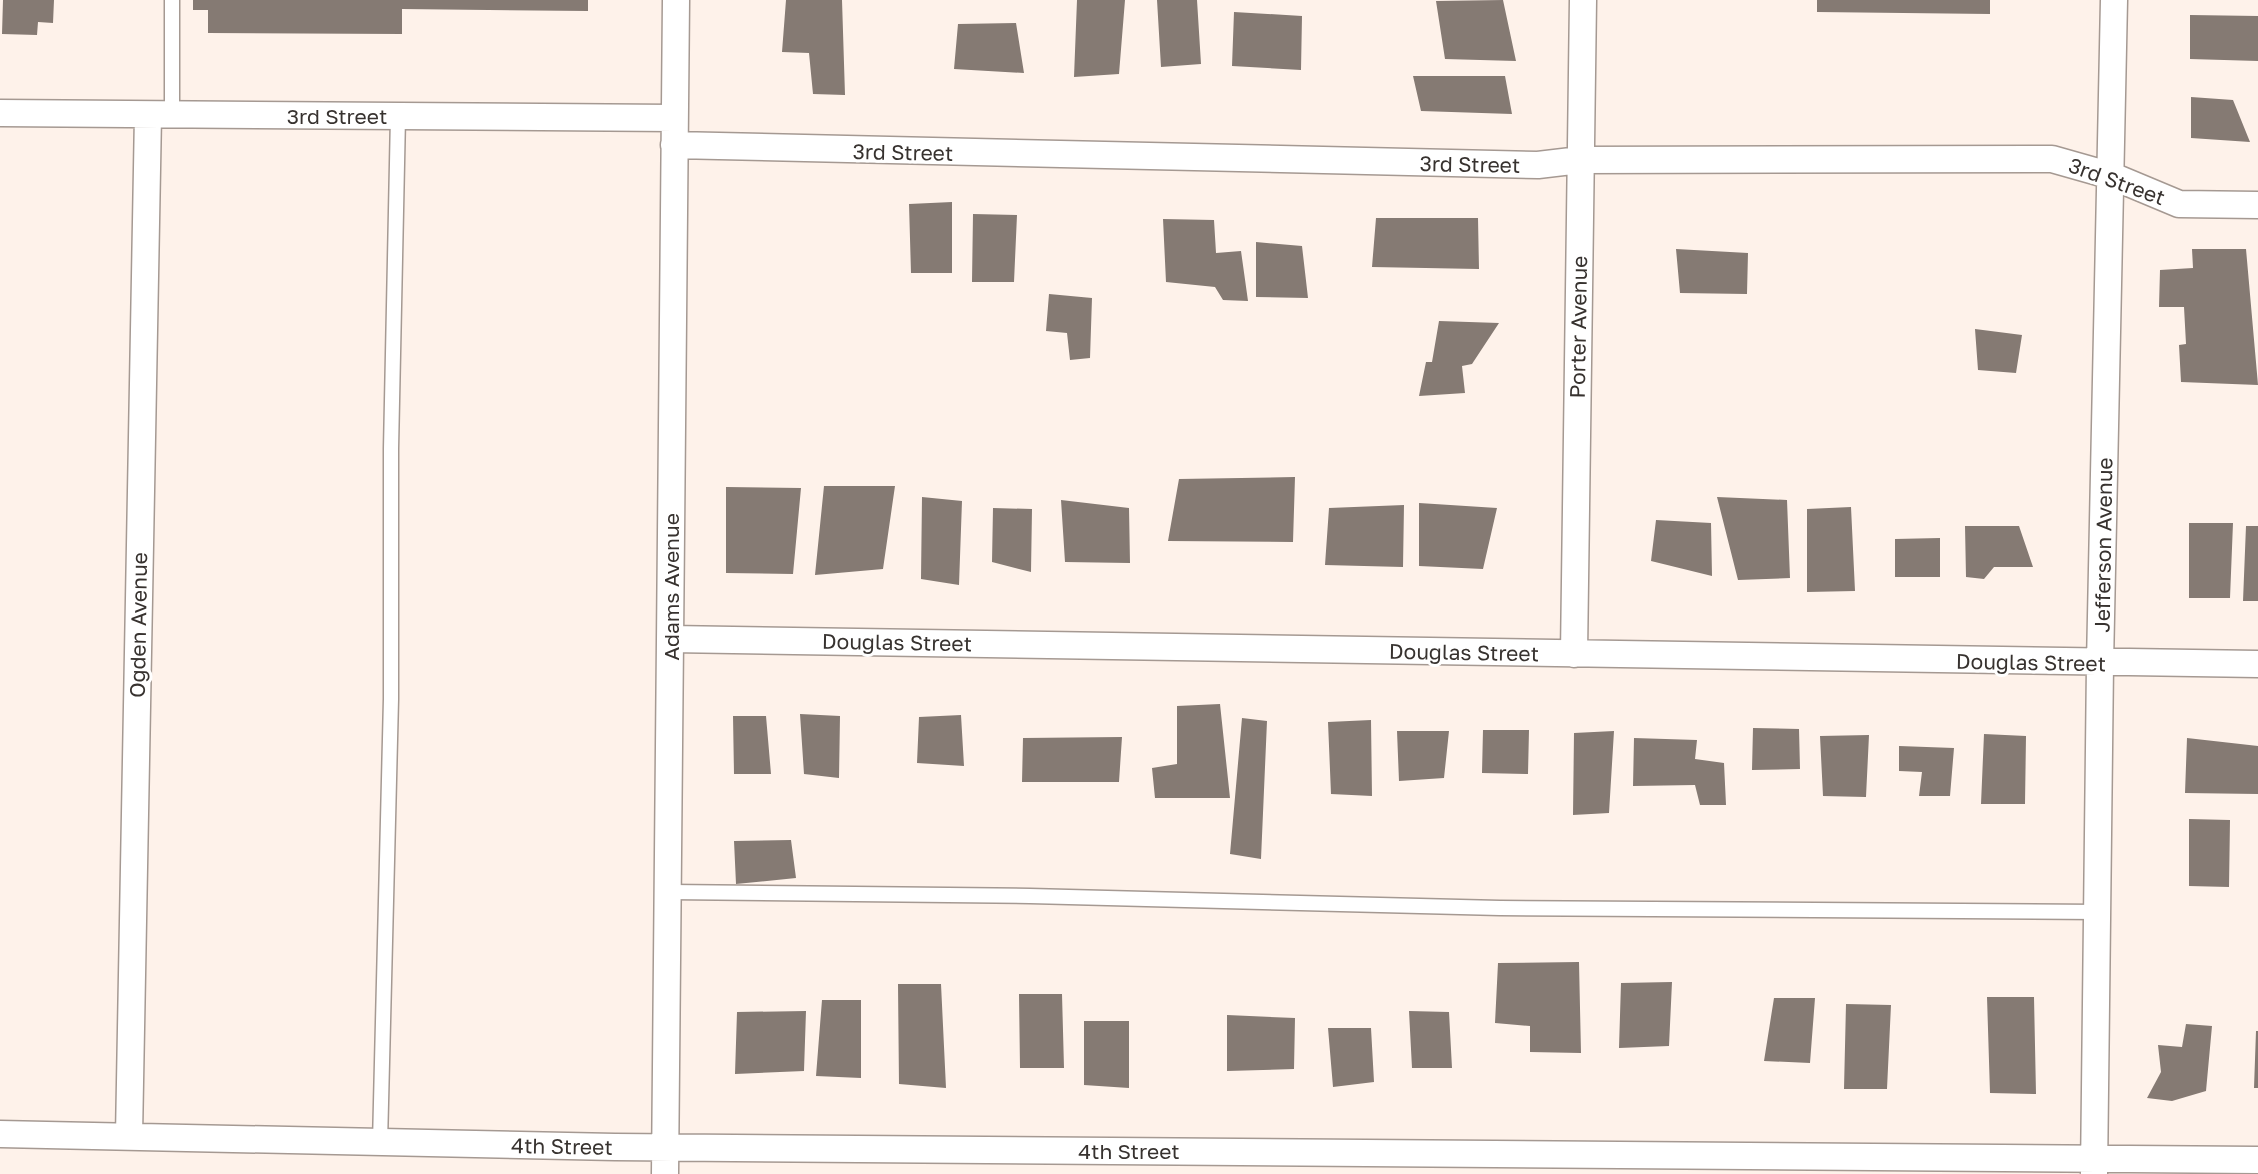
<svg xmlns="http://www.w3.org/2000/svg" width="2258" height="1174" font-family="'Golos Text',sans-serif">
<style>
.building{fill:#857a73}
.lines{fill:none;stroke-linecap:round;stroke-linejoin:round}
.service-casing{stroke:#a59992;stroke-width:17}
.minor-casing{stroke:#a59992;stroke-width:29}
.service{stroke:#fff;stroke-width:14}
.minor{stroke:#fff;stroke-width:26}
.labels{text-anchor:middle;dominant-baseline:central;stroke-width:6;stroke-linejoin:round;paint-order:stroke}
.street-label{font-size:21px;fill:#37322f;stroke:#fff}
</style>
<rect width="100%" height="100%" fill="#fef2ea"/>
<path class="building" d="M3,0H54L53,23L38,22L37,35L2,34Z
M193,0H588V11L402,9V34L208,33V10H193Z
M786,0H842L845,95L813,94L809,53L782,52Z
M1077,0H1125L1119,74L1074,77Z
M1157,0H1197L1201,64L1161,67Z
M1503,0L1516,61L1445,59L1436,1Z
M1817,0H1990V14L1817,12Z
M1234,12L1302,16L1301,70L1232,66Z
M2190,15L2258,16V61L2190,59Z
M1016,23L1024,73L954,69L958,24Z
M1413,76H1505L1512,114L1421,111Z
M2191,97L2233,100L2250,142L2191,138Z
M952,202V273H911L909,204Z
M973,214L1017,215L1014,282H972Z
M1376,218H1478L1479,269L1372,267Z
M1163,219L1214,220L1216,253L1241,251L1248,301L1223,300L1215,287L1166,282Z
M1256,242L1302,246L1308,298L1256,297Z
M1676,249L1748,253L1747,294L1680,293Z
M2192,249H2246L2258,385L2181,382L2179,345L2186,344L2184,307H2159L2160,270L2193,268Z
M1049,294L1092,298L1090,358L1070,360L1067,333L1046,331Z
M1439,321L1499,323L1472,364L1462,366L1465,393L1419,396L1426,362H1432Z
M1975,329L2022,335L2016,373L1978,370Z
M1295,477L1293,542L1168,541L1179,479Z
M824,486H895L883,569L815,575Z
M726,487L801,488L793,574L726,573Z
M922,497L962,501L959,585L921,579Z
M1717,497L1787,500L1790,578L1738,580Z
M1061,500L1129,508L1130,563L1065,562Z
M1419,503L1497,508L1483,569L1419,566Z
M1404,505L1403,567L1325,565L1329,508Z
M1851,507L1855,591L1807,592V509Z
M993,508L1032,509L1031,572L992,562Z
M1656,520L1711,523L1712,576L1651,561Z
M2189,523H2233L2230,598H2189Z
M1965,526H2019L2033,567H1994L1984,579L1966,577Z
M2246,526H2258V601H2243Z
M1940,538V577H1895V539Z
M1220,704L1230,798H1155L1152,768L1177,764V706Z
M800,714L840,716L839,778L804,774Z
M961,715L964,766L917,763L919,717Z
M733,716H766L771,774H734Z
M1242,718L1267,721L1261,859L1230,854Z
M1371,720L1372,796L1331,794L1328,722Z
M1753,728L1799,729L1800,769L1752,770Z
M1483,730H1529L1528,774L1482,773Z
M1397,731H1449L1444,778L1399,781Z
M1614,731L1609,813L1573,815L1574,733Z
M1984,734L2026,736L2025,804H1981Z
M1869,735L1866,797L1823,796L1820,736Z
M1122,737L1119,782H1022L1023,738Z
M1634,738L1697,740L1695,759L1724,763L1726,805H1700L1695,785L1633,786Z
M2187,738L2258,746V794L2185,793Z
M1899,746L1954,748L1950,796H1919L1922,772L1899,771Z
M2189,819L2230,820L2229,887L2189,886Z
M791,840L796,878L736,884L734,841Z
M1579,962L1581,1053L1530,1052V1026L1495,1023L1498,963Z
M1672,982L1669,1046L1619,1048L1621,983Z
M898,984H941L946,1088L899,1084Z
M1019,994H1062L1064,1068H1020Z
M1987,997H2034L2036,1094L1990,1093Z
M1774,998H1815L1810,1063L1764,1061Z
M822,1000H861V1078L816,1076Z
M1846,1004L1891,1005L1887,1089H1844Z
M806,1011L804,1071L735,1074L737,1012Z
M1409,1011L1449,1012L1452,1068H1412Z
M1227,1015L1295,1018L1294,1069L1227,1071Z
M1084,1021H1129V1088L1084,1085Z
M2186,1024L2212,1026L2206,1091L2172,1101L2147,1098L2161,1072L2158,1045L2182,1047Z
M1328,1028H1371L1374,1082L1333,1087Z
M2256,1031H2258V1088H2254Z"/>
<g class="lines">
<defs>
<path id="service" d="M172,115V0
M670,892L1030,896L1500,908L2099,912
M380,1143L391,699V449L398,116"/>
<path id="minor" d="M0,113L674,118
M674,145L1538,165L1580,160L2052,159L2112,176L2179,204L2258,205
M671,639L2258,664
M1574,654L1583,0
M0,1134L615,1147L2258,1160
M129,1136L148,115
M665,1174L676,0
M2094,1174L2100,664L2114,0"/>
</defs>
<use href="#service" class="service-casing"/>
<use href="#minor" class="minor-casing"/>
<use href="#service" class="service"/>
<use href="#minor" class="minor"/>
</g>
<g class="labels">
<g class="street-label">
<text x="337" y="116">3rd Street</text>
<text transform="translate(903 152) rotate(1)">3rd Street</text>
<text transform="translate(1470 164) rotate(1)">3rd Street</text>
<text transform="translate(2117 181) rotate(20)">3rd Street</text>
<text transform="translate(1578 327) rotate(-89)">Porter Avenue</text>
<text transform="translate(2103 545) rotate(-89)">Jefferson Avenue</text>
<text transform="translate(671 587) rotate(-90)">Adams Avenue</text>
<text transform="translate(138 625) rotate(-89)">Ogden Avenue</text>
<text transform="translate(897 642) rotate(1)">Douglas Street</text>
<text transform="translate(1464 652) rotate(1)">Douglas Street</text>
<text transform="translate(2031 662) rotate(1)">Douglas Street</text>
<text transform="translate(562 1146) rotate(1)">4th Street</text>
<text x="1129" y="1151">4th Street</text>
</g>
</g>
</svg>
